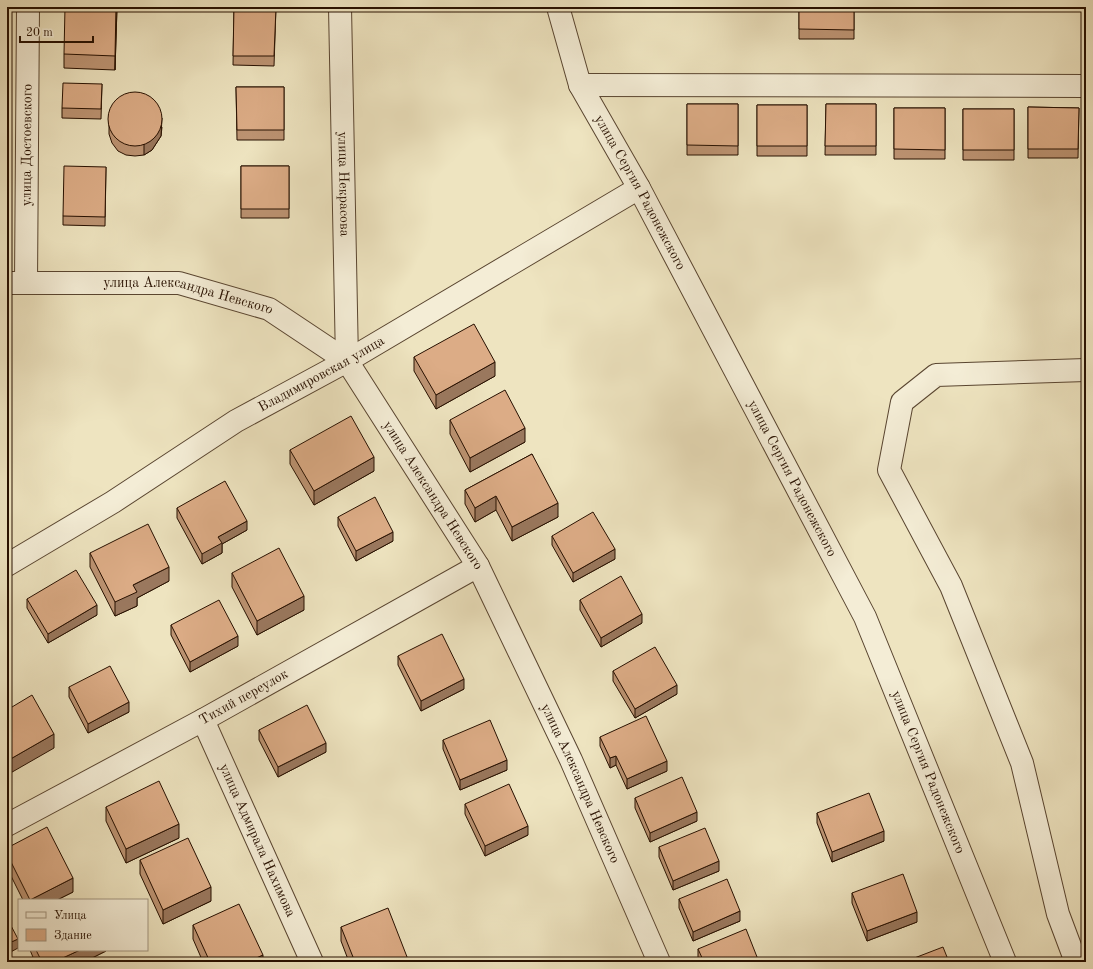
<svg xmlns="http://www.w3.org/2000/svg" width="1093" height="969" font-family="'Old Standard TT',serif">
<style>
.lines{fill:none;stroke-linecap:round;stroke-linejoin:round}
.minor-casing{stroke:#594530;stroke-width:24}
.minor{stroke:#f4edd6;stroke-width:22}
.wall{fill:#bd9473;stroke:#271000}
.shaded-wall{fill:#9a785e;stroke:#271000}
.building{fill:#dcac86;stroke:#271000}
.labels{text-anchor:middle;dominant-baseline:central;stroke-width:3;stroke-linejoin:round;paint-order:stroke}
.street-label{font-size:14px;fill:#271000;stroke:#f4edd6}
</style>
<rect width="100%" height="100%" fill="#eee4c0"/>
<filter id="stains"><feTurbulence type="fractalNoise" baseFrequency=".005" numOctaves="4"/><feColorMatrix values="0 0 0 0 .2 0 0 0 0 .09 0 0 0 0 .02 0 0 0 .5 -.17"/></filter>
<radialGradient id="worn" r=".72"><stop offset=".6" stop-color="#630" stop-opacity="0"/><stop offset="1" stop-color="#630" stop-opacity=".3"/></radialGradient>
<g class="lines">
<defs>
<g id="minor">
<path id="s1" d="M340,7L347,361"/>
<path id="s2" d="M558,7L580,85L639,188L865,617L1005,962"/>
<path d="M580,85L1086,86"/>
<path id="s3" d="M26,282L28,7"/>
<path id="s4" d="M7,283H179L269,309L347,361L478,566L571,760L659,962"/>
<path id="s5" d="M7,565L113,502L236,421L347,361L639,188"/>
<path id="s6" d="M203,720L312,962"/>
<path id="s7" d="M7,825L203,720L478,566"/>
<path d="M1076,962L1058,914L1022,763L951,586L889,470L902,402L936,375L1086,370"/>
</g>
</defs>
<use href="#minor" class="minor-casing"/>
<use href="#minor" class="minor"/>
</g>
<path class="wall" d="M117,7L115,70L64,68V54Z
M234,7H276L274,66L233,65Z
M799,7H854V39H799Z
M102,84L101,119L62,118V108Z
M236,87H284V140H237Z
M687,104H738V155H687Z
M826,104H876V155H825Z
M757,105H807V156H757Z
M1028,107L1079,108L1078,158H1028Z
M894,108H945V159H894Z
M963,109H1014V160H963Z
M109,114L162,127L161,136L152,150L144,155L135,156L126,155L118,151L112,143L109,134Z
M241,166H289V218H241Z
M106,167L105,226L63,225V216Z
M414,357L495,376L436,409L414,371Z
M450,420L525,442L470,472L450,434Z
M290,450L374,471L314,505L290,464Z
M532,454L558,517L512,541L496,510L475,522L465,504V490Z
M177,508L247,530L222,544V553L202,564L177,518Z
M338,517L393,541L356,561L338,526Z
M552,536L615,559L573,582L552,545Z
M90,553L169,581L137,598V606L115,616L90,567Z
M232,573L304,610L257,635L232,587Z
M27,599L97,615L48,643L27,608Z
M580,600L642,623L601,647L580,610Z
M171,625L238,646L190,672L171,635Z
M398,656L464,689L421,711L398,665Z
M613,671L677,694L635,718L613,681Z
M69,687L129,712L88,733L69,697Z
M259,730L326,752L278,777L259,740Z
M600,737L667,771L627,789L616,765L610,768L600,746Z
M443,740L507,770L460,790L443,749Z
M635,798L697,821L650,842L635,808Z
M465,804L528,835L485,856L465,814Z
M106,807L179,838L126,863L106,821Z
M817,813L884,841L832,862L817,823Z
M659,847L719,871L673,890L659,857Z
M7,848L73,892L57,900H23L7,868Z
M140,860L211,901L163,924L140,874Z
M852,893L917,922L867,941L852,903Z
M679,899L740,921L693,941L679,908Z
M193,925L263,962H203L193,939Z
M341,927L409,962H349L341,941Z
M698,949L759,962H699L698,958Z
M30,950H106V951L84,962H35Z"/>
<path class="shaded-wall" d="M116,7H117L115,70V56Z
M162,118L161,136L152,150L144,155V145Z
M495,362V376L436,409V395Z
M525,428V442L470,472V458Z
M374,457V471L314,505V491Z
M496,496V510L475,522V508Z
M558,503V517L512,541V527Z
M247,521V530L222,544V553L202,564V554L218,537Z
M393,532V541L356,561V551Z
M615,549V559L573,582V573Z
M169,567V581L137,598V606L115,616V602L133,585Z
M304,596V610L257,635V621Z
M97,605V615L48,643V634Z
M642,614V623L601,647V638Z
M238,636V646L190,672V662Z
M464,679V689L421,711V701Z
M677,685V694L635,718V709Z
M129,702V712L88,733V724Z
M54,734V748L7,775V761Z
M326,743V752L278,777V767Z
M616,756V765L610,768V758Z
M507,760V770L460,790V780Z
M667,761V771L627,789V779Z
M697,812V821L650,842V833Z
M179,824V838L126,863V849Z
M528,826V835L485,856V846Z
M884,831V841L832,862V852Z
M719,861V871L673,890V881Z
M73,878V892L57,900H30Z
M211,887V901L163,924V910Z
M740,911V921L693,941V932Z
M917,912V922L867,941V931Z
M18,939V948L7,954V944Z
M80,950H106V951L84,962H54Z
M263,955V962H247Z"/>
<path class="building" d="M65,7H116L115,56L64,54Z
M234,7H276L274,56H233Z
M799,7H854V30L799,29Z
M63,83L102,84L101,109L62,108Z
M236,87H284V130H237Z
M108 119a27 27 0 1 1 54 0a27 27 0 1 1-54 0Z
M687,104H738V146L687,145Z
M826,104H876V146H825Z
M757,105H807V146H757Z
M1028,107L1079,108L1078,149H1028Z
M894,108H945V150L894,149Z
M963,109H1014V150H963Z
M64,166L106,167L105,217L63,216Z
M241,166H289V209H241Z
M474,324L495,362L436,395L414,357Z
M505,390L525,428L470,458L450,420Z
M351,416L374,457L314,491L290,450Z
M532,454L558,503L512,527L496,496L475,508L465,490Z
M225,481L247,521L218,537L222,543L202,554L177,508Z
M375,497L393,532L356,551L338,517Z
M593,512L615,549L573,573L552,536Z
M148,524L169,567L133,585L137,592L115,602L90,553Z
M279,548L304,596L257,621L232,573Z
M76,570L97,605L48,634L27,599Z
M621,576L642,614L601,638L580,600Z
M219,600L238,636L190,662L171,625Z
M442,634L464,679L421,701L398,656Z
M655,647L677,685L635,709L613,671Z
M110,666L129,702L88,724L69,687Z
M32,695L54,734L7,761V710Z
M307,705L326,743L278,767L259,730Z
M646,716L667,761L627,779L616,756L610,758L600,737Z
M490,720L507,760L460,780L443,740Z
M682,777L697,812L650,833L635,798Z
M159,781L179,824L126,849L106,807Z
M509,784L528,826L485,846L465,804Z
M869,793L884,831L832,852L817,813Z
M47,827L73,878L30,900L7,854V848Z
M705,828L719,861L673,881L659,847Z
M188,838L211,887L163,910L140,860Z
M903,874L917,912L867,931L852,893Z
M727,879L740,911L693,932L679,899Z
M239,904L263,955L247,962H210L193,925Z
M388,908L409,962H355L341,927Z
M7,920H8L18,939L7,944Z
M746,929L759,962H704L698,949Z
M943,947L949,962H904Z
M36,950H80L54,962H42Z"/>
<g class="labels">
<g class="street-label">
<text stroke="none"><textPath href="#s3" startOffset="137">улица Достоевского</textPath></text>
<text stroke="none"><textPath href="#s1" startOffset="177">улица Некрасова</textPath></text>
<text stroke="none"><textPath href="#s2" startOffset="204">улица Сергия Радонежского</textPath></text>
<text stroke="none"><textPath href="#s4" startOffset="183">улица Александра Невского</textPath></text>
<text stroke="none"><textPath href="#s5" startOffset="368">Владимировская улица</textPath></text>
<text stroke="none"><textPath href="#s2" startOffset="528">улица Сергия Радонежского</textPath></text>
<text stroke="none"><textPath href="#s4" startOffset="519">улица Александра Невского</textPath></text>
<text stroke="none"><textPath href="#s7" startOffset="269">Тихий переулок</textPath></text>
<text stroke="none"><textPath href="#s2" startOffset="852">улица Сергия Радонежского</textPath></text>
<text stroke="none"><textPath href="#s4" startOffset="843">улица Александра Невского</textPath></text>
<text stroke="none"><textPath href="#s6" startOffset="132">улица Адмирала Нахимова</textPath></text>
</g>
</g>
<rect width="1093" height="969" fill="none" stroke="#eee4c0" stroke-width="24"/>
<rect x="8" y="8" width="1077" height="953" fill="none" stroke="#271000" stroke-width="2"/>
<rect x="12" y="12" width="1069" height="945" fill="none" stroke="#271000"/>
<rect x="18" y="899" width="130" height="52" fill="#f4edd6" stroke="#a29580"/>
<rect x="26" y="912" width="20" height="6" fill="#f4edd6" stroke="#a29580"/>
<text x="54" y="919" font-size="12" fill="#271000">Улица</text>
<rect x="26" y="929" width="20" height="12" fill="#dcac86" stroke="#a29580"/>
<text x="54" y="939" font-size="12" fill="#271000">Здание</text>
<path d="M20 36v6h73v-6" fill="none" stroke="#271000" stroke-width="2"/>
<text x="26" y="36" font-size="12" fill="#271000" stroke="#f4edd6" stroke-width="3" paint-order="stroke">20 m</text>
<rect width="100%" height="100%" filter="url(#stains)"/>
<rect width="100%" height="100%" fill="url(#worn)"/>
</svg>
